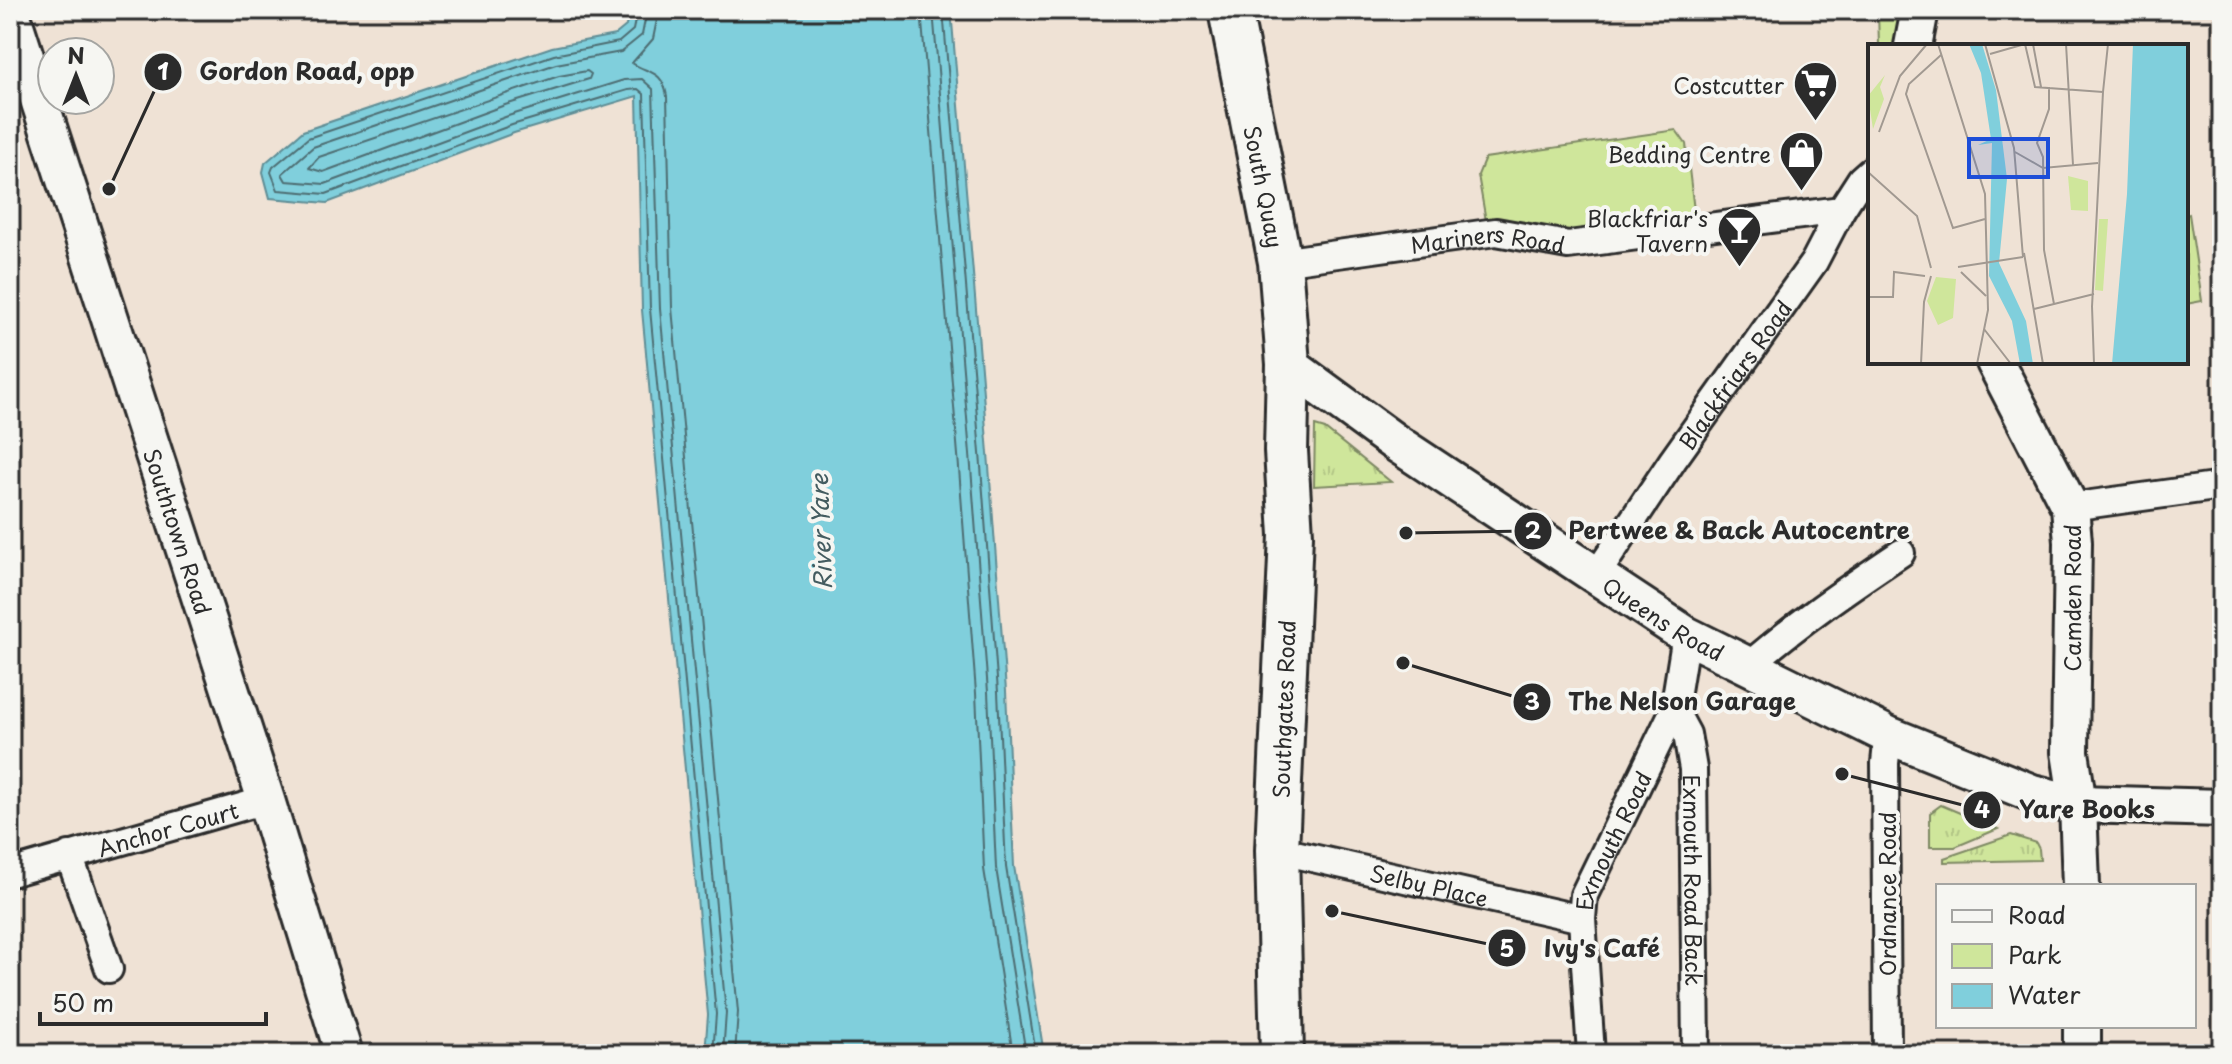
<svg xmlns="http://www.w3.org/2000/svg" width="2232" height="1064" font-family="'Playpen Sans',sans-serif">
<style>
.grass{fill:url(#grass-tufts);stroke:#7d8863;stroke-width:2}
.park{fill:#cfe69b;stroke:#7d8863;stroke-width:2}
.water{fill:#80cfdc;stroke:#5e8d95;stroke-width:2}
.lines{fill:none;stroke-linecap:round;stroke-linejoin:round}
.shore{stroke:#4d6d72;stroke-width:2}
.street-casing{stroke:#2b2b2b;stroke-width:32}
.secondary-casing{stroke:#2b2b2b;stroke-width:42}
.primary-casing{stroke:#2b2b2b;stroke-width:48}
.street{stroke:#f6f6f2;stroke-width:26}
.secondary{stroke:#f6f6f2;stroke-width:36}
.primary{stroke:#f6f6f2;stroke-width:42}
.labels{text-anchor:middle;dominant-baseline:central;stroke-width:8;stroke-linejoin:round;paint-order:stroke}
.poi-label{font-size:22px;fill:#2b2b2b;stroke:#f6f6f2;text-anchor:end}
.street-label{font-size:22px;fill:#2b2b2b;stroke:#f6f6f2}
.water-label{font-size:24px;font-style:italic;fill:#445c60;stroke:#f6f6f2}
.inset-road{fill:none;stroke:#a19991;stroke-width:2}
.view{fill:#1d4ed8;fill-opacity:0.15;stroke:#1d4ed8;stroke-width:4}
.inset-edge{fill:none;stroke:#2b2b2b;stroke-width:4}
.leader{fill:none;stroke:#2b2b2b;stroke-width:3}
.callout-dot{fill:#2b2b2b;stroke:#f6f6f2;stroke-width:3}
.mark-label{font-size:24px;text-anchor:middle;font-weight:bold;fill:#fff}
.callout-label{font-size:24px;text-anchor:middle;font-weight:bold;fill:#2b2b2b;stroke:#f6f6f2;stroke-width:8;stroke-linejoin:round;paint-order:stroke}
</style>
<defs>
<pattern id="grass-tufts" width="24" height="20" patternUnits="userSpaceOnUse" patternTransform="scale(2)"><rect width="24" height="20" fill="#cfe69b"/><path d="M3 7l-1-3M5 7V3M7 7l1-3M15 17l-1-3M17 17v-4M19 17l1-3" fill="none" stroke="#b2c586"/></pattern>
</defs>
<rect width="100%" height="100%" fill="#efe2d5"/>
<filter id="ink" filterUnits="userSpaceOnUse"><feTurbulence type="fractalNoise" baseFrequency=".0125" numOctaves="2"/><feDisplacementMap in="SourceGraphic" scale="16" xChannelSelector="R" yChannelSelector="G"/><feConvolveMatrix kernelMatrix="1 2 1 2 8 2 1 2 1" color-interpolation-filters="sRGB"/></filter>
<g filter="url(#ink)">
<path class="grass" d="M1878,10H1901L1894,46H1879Z
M1315,426L1325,429L1391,482L1314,486Z
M1941,805L1998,829L1955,847H1930V813Z
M2011,835L2036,843L2039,849L2040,860L1944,862V858Z"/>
<path class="park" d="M1676,130L1686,144L1695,219L1565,235L1486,221L1478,175L1485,158Z
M2189,214L2202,301L2186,304V215Z"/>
<path class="water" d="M629,10H951L988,453L1006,691L1014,866L1044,1054H705L708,1015L642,310L637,96L514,133L327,203L270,198L263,172L265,163L303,131L552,47L615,35L626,26Z"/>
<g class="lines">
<path class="shore" d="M637,10L633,30L619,42L554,55L308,138L273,167L271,172L278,190L326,194L512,125L628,90L638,89L644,94L650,309L716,1014L713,1054
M647,10L642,35L621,52L556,64L313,147L282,174L286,181L325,184L508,116L624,80L642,79L653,89L660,309L726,1013L723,1054
M659,10L653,39L632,63C649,74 662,69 667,96L672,308L738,1012L735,1054
M921,10L958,455L976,693L984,869L1013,1054
M933,10L970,454L988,692L996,868L1026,1054
M943,10L980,453L998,692L1006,867L1036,1054
M587,71L591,74L589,79L505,105L323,172L309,168L319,157L559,76Z"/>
<defs>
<g id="street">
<path id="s1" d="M1280,262L1496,232L1568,245L1841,210"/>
<path d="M2070,507L2222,486"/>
<path id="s2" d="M1595,577L1673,460L1814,262L1841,210L1861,179L1870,171"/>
<path d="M1747,667C1795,625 1847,589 1901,553"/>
<path id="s3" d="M1674,710L1687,734L1693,769L1696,1054"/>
<path id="s4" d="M1277,850L1582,919"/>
<path d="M69,855L109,969"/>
<path id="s5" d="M10,873L266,800"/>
<path id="s6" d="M1591,1054L1582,919L1584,895L1674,710L1686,635"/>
<path d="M1887,1054L1885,763L1888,735"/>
</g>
<g id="secondary">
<path id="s7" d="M10,10L266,800L344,1054"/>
<path d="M1913,46L1920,10"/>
<path d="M1995,362L2070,507L2073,542L2070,752L2078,804L2081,886"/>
<path id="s8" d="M1288,364L1393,441L1686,635L1888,735L2032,793L2078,804L2222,808"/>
<path d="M2082,1026V1054"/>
</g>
<g id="primary">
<path id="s9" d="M1230,10L1280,262L1288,364L1286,451L1291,535L1277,850L1282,1054"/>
</g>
</defs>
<use href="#street" class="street-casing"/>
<use href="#secondary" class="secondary-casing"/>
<use href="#primary" class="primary-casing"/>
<use href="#street" class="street"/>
<use href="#secondary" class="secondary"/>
<use href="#primary" class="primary"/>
</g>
</g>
<defs>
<symbol id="supermarket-pin" viewBox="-11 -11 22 30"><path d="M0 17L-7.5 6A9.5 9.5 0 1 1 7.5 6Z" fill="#2b2b2b" stroke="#f6f6f2"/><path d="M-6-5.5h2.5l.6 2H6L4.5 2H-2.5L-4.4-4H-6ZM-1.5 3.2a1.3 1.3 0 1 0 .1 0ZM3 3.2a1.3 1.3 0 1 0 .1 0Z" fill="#fff"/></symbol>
<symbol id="shop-pin" viewBox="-11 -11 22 30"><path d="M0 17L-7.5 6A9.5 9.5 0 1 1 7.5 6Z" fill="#2b2b2b" stroke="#f6f6f2"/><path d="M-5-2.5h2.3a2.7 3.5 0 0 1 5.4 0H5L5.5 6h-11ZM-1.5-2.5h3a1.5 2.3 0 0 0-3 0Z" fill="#fff"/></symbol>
<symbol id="bar-pin" viewBox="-11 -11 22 30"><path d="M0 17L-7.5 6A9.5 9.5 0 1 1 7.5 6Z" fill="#2b2b2b" stroke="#f6f6f2"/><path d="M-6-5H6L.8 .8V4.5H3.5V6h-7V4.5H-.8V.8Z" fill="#fff"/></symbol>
</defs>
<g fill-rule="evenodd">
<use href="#supermarket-pin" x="1790" y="58" width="51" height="69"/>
<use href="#shop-pin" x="1776" y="128" width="51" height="69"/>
<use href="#bar-pin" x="1714" y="204" width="51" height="69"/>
</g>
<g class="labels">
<g class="poi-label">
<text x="1784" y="84">Costcutter</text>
<text x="1771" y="153">Bedding Centre</text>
<text x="1708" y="217">Blackfriar's<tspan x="1708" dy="25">Tavern</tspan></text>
</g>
<g class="street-label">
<text stroke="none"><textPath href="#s9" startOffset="180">South Quay</textPath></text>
<text stroke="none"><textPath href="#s1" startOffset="210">Mariners Road</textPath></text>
<text stroke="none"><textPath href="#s2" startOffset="246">Blackfriars Road</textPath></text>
<text stroke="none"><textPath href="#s7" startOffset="548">Southtown Road</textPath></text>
<text transform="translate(2071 598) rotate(-90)">Camden Road</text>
<text stroke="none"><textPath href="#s8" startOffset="454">Queens Road</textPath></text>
<text transform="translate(1283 709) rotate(-88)">Southgates Road</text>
<text stroke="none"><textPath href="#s5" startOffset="164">Anchor Court</textPath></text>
<text stroke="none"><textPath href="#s6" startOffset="220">Exmouth Road</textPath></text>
<text stroke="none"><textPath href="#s3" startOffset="174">Exmouth Road Back</textPath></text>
<text stroke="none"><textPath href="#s4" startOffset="156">Selby Place</textPath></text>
<text transform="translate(1886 894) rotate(-90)">Ordnance Road</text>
</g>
<g class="water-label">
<text transform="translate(820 532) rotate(-92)">River Yare</text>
</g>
</g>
<g transform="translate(1868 44)">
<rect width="320" height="320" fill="#efe2d5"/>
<path d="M17,31L12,43L16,55L5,85L0,52Z" fill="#cfe69b"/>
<path d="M200,132L220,137V167L203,166ZM231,175H240L235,247L227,246ZM68,233L88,235L85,274L70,281L59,257Z" fill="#cfe69b"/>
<path d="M101,0H114L128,46L139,135L131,219L158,277L165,320H152L144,277L121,232L124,99L110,101L123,95L113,29ZM265,0H320V320H244L259,150Z" fill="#80cfdc"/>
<path class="inset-road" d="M70,0L117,150L120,266L109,320M117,0L146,104L155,213M157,0L167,43L235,48M165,0L173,43M198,0L205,121M122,10L157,0M73,11L41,40L38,50L85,184L117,175M181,43V65L169,99L175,113L176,206L186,260M235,48L240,0M11,88L32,32L59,0M147,108L175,124L230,119M0,128L49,172L63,224M156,209L175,320M90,223L155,213M93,228L118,252M0,253H25L26,228L57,232M224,262L226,320M224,263L235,48M166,265L226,250M116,285L143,320M53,320L56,258L63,232"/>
<path class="view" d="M101,95H180V133H101Z"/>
<rect width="320" height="320" class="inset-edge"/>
</g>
<path class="leader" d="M109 189L163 72M1406 533L1533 531M1403 663L1532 702M1842 774L1982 810M1332 911L1507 948"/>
<g class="callout-dot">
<circle cx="109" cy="189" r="8"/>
<circle cx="1406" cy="533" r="8"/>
<circle cx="1403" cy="663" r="8"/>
<circle cx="1842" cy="774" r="8"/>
<circle cx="1332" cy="911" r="8"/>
<circle cx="163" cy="72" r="20"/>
<circle cx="1533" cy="531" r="20"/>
<circle cx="1532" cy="702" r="20"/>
<circle cx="1982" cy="810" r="20"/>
<circle cx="1507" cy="948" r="20"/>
</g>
<g class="mark-label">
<text x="163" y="80">1</text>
<text x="1533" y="539">2</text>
<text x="1532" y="710">3</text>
<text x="1982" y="818">4</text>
<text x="1507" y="957">5</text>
</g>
<g class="callout-label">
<text x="307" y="80">Gordon Road, opp</text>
<text x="1739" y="539">Pertwee &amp; Back Autocentre</text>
<text x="1682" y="710">The Nelson Garage</text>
<text x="2087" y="818">Yare Books</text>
<text x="1602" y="957">Ivy's Café</text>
</g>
<rect width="2232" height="1064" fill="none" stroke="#f6f6f2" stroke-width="40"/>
<rect x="20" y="20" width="2192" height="1024" fill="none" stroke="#2b2b2b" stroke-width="3" filter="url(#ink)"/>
<rect x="1936" y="884" width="260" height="144" fill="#f6f6f2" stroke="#a5a5a2" stroke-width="2"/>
<rect x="1952" y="910" width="40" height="12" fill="#f6f6f2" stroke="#a5a5a2" stroke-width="2"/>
<text x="2008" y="924" font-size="24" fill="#2b2b2b">Road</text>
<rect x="1952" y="944" width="40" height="24" fill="#cfe69b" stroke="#a5a5a2" stroke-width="2"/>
<text x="2008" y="964" font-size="24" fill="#2b2b2b">Park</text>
<rect x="1952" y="984" width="40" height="24" fill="#80cfdc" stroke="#a5a5a2" stroke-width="2"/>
<text x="2008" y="1004" font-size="24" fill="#2b2b2b">Water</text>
<g transform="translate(76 76)"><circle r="38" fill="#f6f6f2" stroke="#a5a5a2" stroke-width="2"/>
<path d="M0-6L14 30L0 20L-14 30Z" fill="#2b2b2b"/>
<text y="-12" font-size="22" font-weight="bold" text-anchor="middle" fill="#2b2b2b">N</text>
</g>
<path d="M40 1012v12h226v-12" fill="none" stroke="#2b2b2b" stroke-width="4"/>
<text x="52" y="1012" font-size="24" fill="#2b2b2b" stroke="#f6f6f2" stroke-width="6" paint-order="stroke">50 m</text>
</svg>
